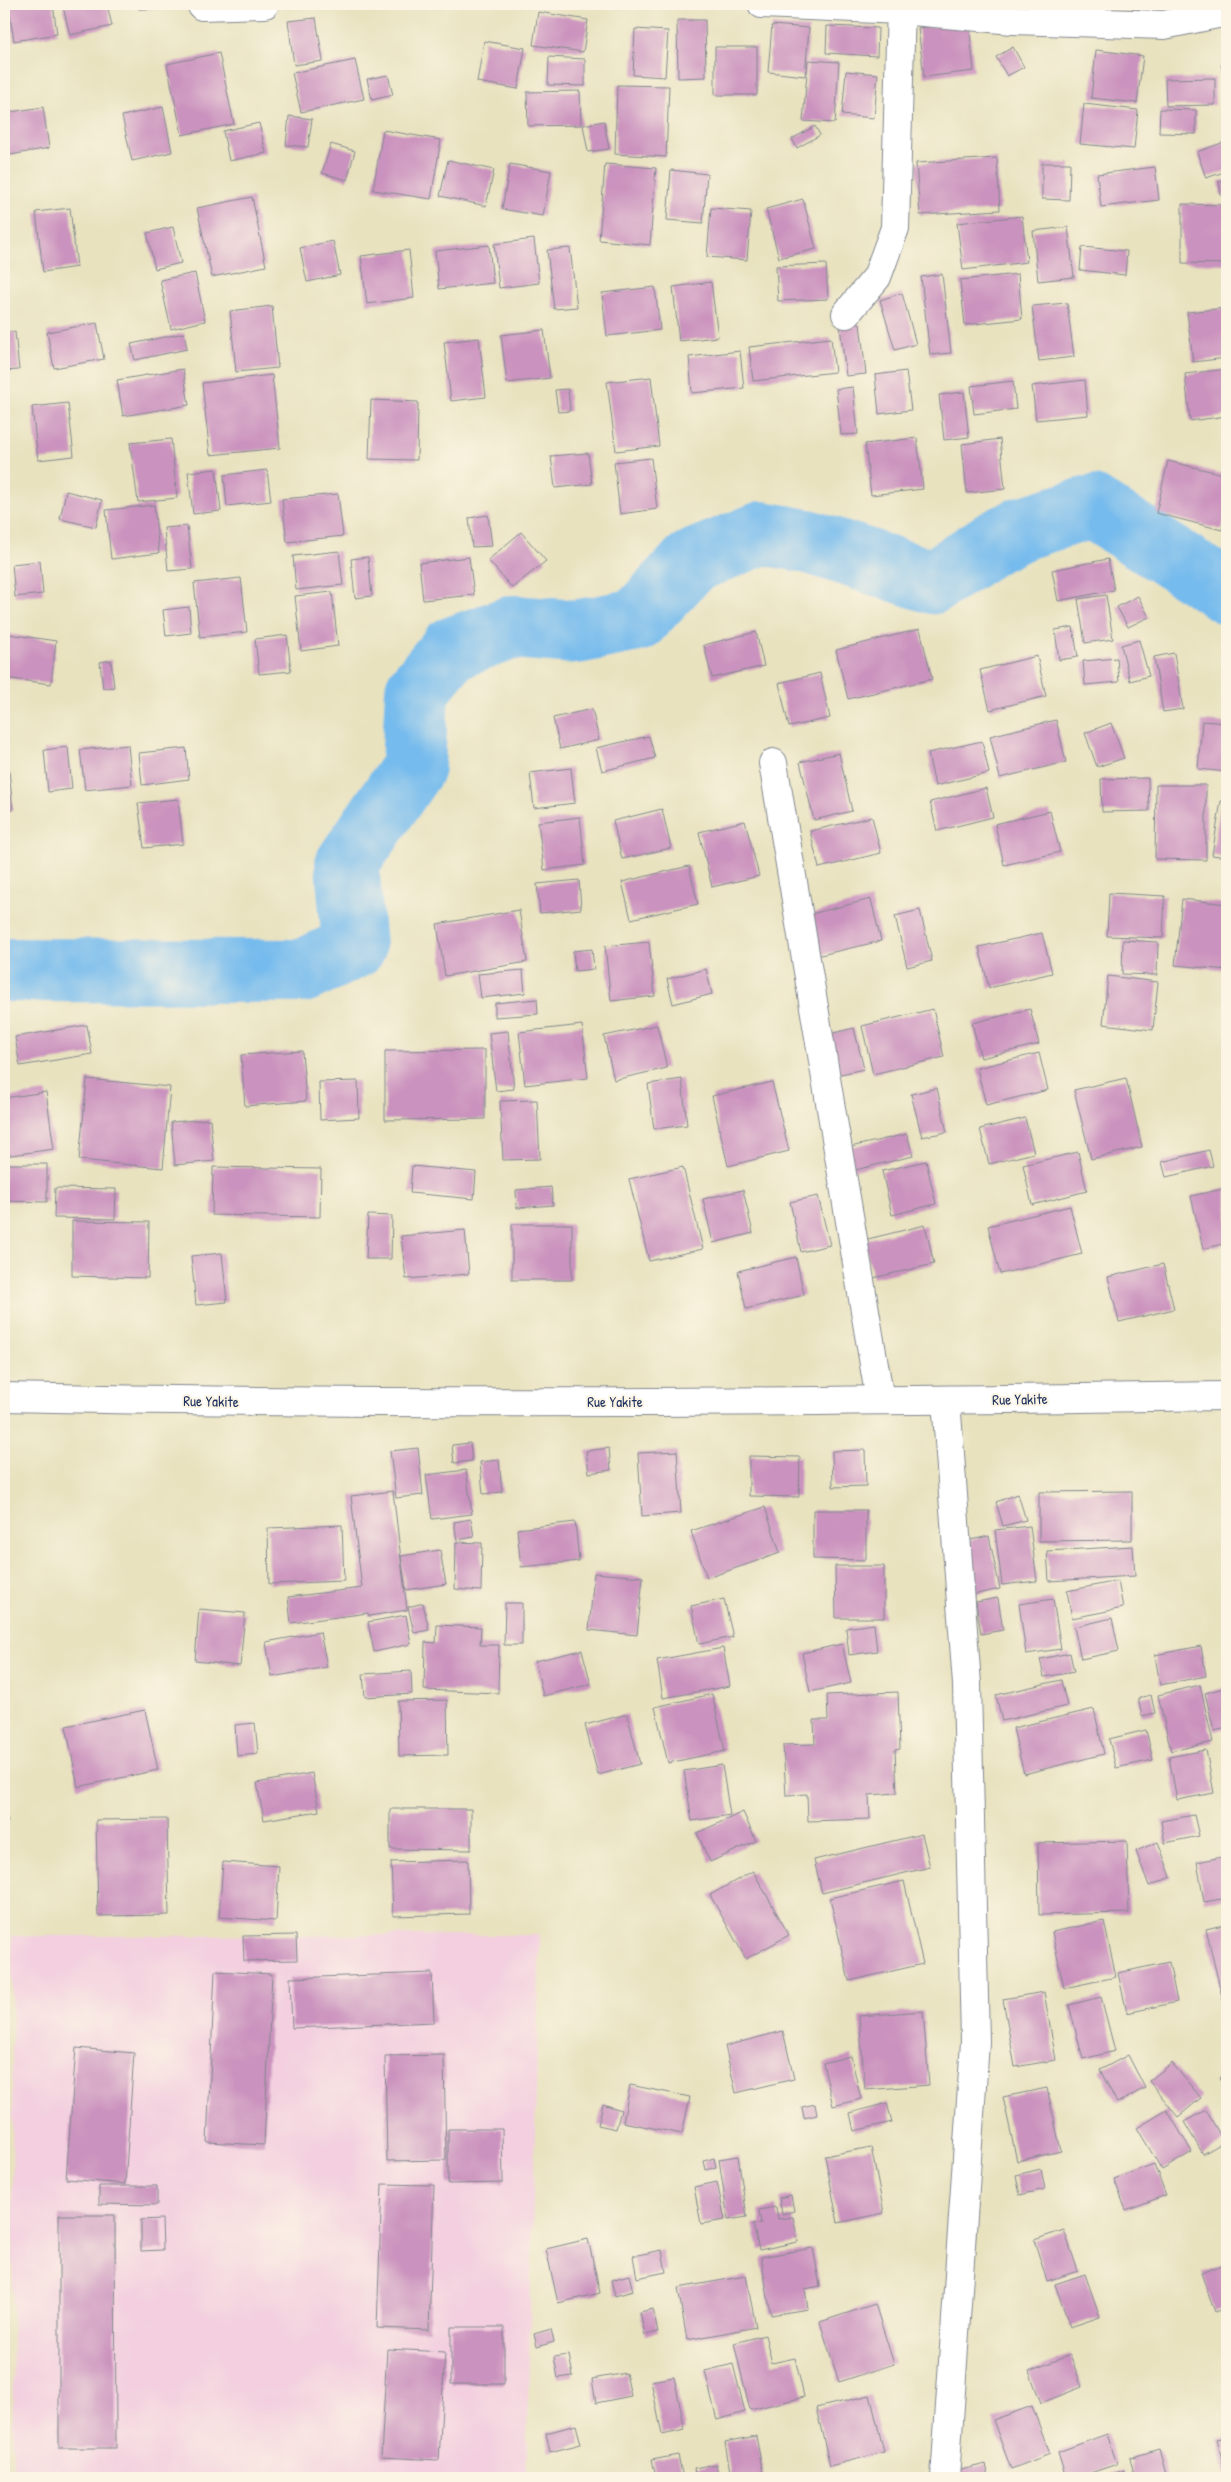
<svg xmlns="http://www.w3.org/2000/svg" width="1231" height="2482" font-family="'Patrick Hand',sans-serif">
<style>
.built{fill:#f3cfdf}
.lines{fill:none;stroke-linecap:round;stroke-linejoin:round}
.river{stroke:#76bbed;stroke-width:64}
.building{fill:#ca92be}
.street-casing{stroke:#82888e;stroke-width:30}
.secondary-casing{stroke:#82888e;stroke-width:30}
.street{stroke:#fff;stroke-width:28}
.secondary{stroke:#fff;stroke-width:28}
.labels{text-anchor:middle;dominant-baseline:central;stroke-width:4;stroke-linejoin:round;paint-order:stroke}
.street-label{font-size:15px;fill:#1b2f5e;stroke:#fcf5e5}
</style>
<rect width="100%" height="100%" fill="#fcf5e5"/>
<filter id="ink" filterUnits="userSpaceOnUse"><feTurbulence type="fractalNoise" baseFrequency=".02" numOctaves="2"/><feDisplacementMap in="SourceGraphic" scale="10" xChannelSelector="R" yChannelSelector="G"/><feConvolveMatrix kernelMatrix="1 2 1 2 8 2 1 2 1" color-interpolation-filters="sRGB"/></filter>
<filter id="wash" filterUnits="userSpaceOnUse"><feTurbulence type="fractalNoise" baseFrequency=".0096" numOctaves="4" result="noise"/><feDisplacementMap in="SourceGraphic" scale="20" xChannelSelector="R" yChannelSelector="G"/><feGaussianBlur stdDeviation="1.12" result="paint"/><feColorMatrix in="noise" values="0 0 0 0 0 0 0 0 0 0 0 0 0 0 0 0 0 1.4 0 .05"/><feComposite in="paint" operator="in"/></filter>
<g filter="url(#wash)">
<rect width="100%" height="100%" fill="#e8e2bf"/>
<path class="built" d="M540,1935L526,2478H13L12,1936Z"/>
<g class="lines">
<path class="river" d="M4,970L303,971L354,947L347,864L413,767L417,690L451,649L513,627L576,632L637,620L691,562L762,533L807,541L933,582L994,542L1023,528L1092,507L1227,592"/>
</g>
<g id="blocks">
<path class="building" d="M8,4H53L57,34L14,41Z
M77,4H107L112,26L70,35L63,7Z
M138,4H165V8L139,9Z
M538,12L588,20L583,52L533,45Z
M316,18L323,61L294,65L288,21Z
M677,20H705L706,77L678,78Z
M969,23L974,71L924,77L918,28Z
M772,25L809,28L805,76L768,72Z
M827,26L878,28L877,56L826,53Z
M635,29L668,31L665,77L633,75Z
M484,41L525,48L518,89L477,82Z
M715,47H757V95H715Z
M1013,47L1024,67L1007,76L996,57Z
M1096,50L1143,56L1137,103L1091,98Z
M219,53L234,124L182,135L167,64Z
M549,57L585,59V86L548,85Z
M355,60L364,99L301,112L292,73Z
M808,60L839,62L835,123L803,121Z
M1227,63V83L1221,65Z
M846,71L878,74L874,118L842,115Z
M388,75L393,95L372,100L367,79Z
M1215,78V105L1166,106L1165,79Z
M617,85L669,86L666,157L615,154Z
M580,91L581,125L528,126L527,92Z
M1084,104L1138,110L1134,149L1080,144Z
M43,107L49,148L5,156L4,113Z
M163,107L172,152L132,161L122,116Z
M1160,109L1196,110V134L1159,133Z
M289,116L312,119L308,147L286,145Z
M604,121L609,149L588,152L583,125Z
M259,123L266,153L229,161L223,131Z
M815,126L820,135L797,148L792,139Z
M383,130L441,140L431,199L373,190Z
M1227,141V171L1206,178L1197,152Z
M331,144L355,151L347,180L322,173Z
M997,158L1000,210L920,215L916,163Z
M448,160L494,170L486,206L440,196Z
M1042,163H1070L1069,200L1042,199Z
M510,164L551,171L543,216L502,209Z
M605,164L656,168L650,245L599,240Z
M1155,167L1159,200L1101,207L1097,174Z
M671,170L707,174L703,223L667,220Z
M1227,180V195L1221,196L1219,181Z
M252,197L266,266L212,277L197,208Z
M803,199L816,249L779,258L766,209Z
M1182,204L1227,205V264L1182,263Z
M70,208L77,267L43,272L36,212Z
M711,208L751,211L747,260L707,257Z
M1022,216L1027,262L963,270L957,223Z
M173,227L181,263L155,269L147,233Z
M1068,227L1074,277L1038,281L1033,231Z
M534,239L539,283L499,288L494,244Z
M333,241L340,275L307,282L300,248Z
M489,245L493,283L439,289L435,251Z
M1082,247L1127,251L1125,275L1080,270Z
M570,248L577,307L554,309L547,250Z
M409,250L414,298L367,304L361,256Z
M4,260L7,281H4Z
M826,264L828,299L778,301L776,266Z
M195,273L205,321L171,329L160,280Z
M942,274L951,353L930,355L921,277Z
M1018,274L1022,319L965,325L960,280Z
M711,282L718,337L679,341L673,287Z
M655,287L660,330L607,336L602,293Z
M902,293L916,344L895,350L880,300Z
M1067,303L1074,357L1039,361L1032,306Z
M272,306L278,368L236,372L230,311Z
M1227,308V358L1193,362L1187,312Z
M97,323L104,359L54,368L47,332Z
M860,324L866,374L846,376L840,326Z
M544,330L550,378L507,383L501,335Z
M15,332L19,370L4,371V333Z
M184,333L187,349L135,360L131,344Z
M479,338L486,397L451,401L444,342Z
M831,338L835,372L753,381L749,347Z
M740,351L744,388L692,393L689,357Z
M183,369L189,405L123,416L117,380Z
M1227,369V416L1190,421L1185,374Z
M906,371L911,410L879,414L875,375Z
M272,375L280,448L210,455L202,383Z
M651,377L659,446L616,451L607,382Z
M1085,380L1088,415L1036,420L1032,386Z
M1013,381L1016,409L974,414L971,386Z
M853,387L858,434L841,435L836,389Z
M568,389L570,411L558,412L555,390Z
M964,392L969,437L944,440L939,395Z
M371,400L418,402L417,460L369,459Z
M68,403L74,456L38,460L32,407Z
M917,438L923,489L871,495L865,444Z
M171,439L177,498L138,502L130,443Z
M1000,439L1005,489L967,493L962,444Z
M588,453L592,484L555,488L551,456Z
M651,458L657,509L620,514L614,462Z
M1168,461L1227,475V509L1222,530L1156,513Z
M216,469L221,511L193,514L188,472Z
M267,470L271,501L227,506L224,475Z
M66,491L102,500L96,527L60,519Z
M338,494L343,536L287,542L282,499Z
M154,505L159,553L111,559L106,510Z
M488,515L492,546L472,547L469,518Z
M187,526L192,569L168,571L164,528Z
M521,532L546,561L512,588L488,560Z
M339,551L343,585L296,590L293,556Z
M368,557L372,596L355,598L351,559Z
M469,557L474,595L423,600L419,563Z
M1108,559L1114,590L1058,601L1052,570Z
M40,561L43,594L15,597L12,564Z
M241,578L247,632L200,637L194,583Z
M332,592L338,646L301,651L295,596Z
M1106,595L1113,639L1085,643L1078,599Z
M1138,596L1149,617L1128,627L1117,607Z
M189,607L191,633L166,636L163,610Z
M1073,627L1078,657L1059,660L1055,630Z
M920,629L932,679L848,699L836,650Z
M756,632L764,666L712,678L704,645Z
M8,634L56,641L51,684L4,678Z
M287,635L291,671L259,674L255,639Z
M1139,640L1149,676L1130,681L1121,645Z
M1174,653L1183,709L1163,712L1154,657Z
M1037,656L1046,696L990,710L980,670Z
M1117,658L1119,682L1085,685L1083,661Z
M111,660L114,687L103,688L100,662Z
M820,673L830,718L789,727L779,683Z
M592,709L599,740L560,749L553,718Z
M1056,720L1066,762L1000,778L990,736Z
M1202,721L1227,723V772L1198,769Z
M1111,723L1124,758L1097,767L1085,733Z
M649,736L655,758L602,771L596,748Z
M982,741L989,773L935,786L928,753Z
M128,745L132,785L85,790L80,750Z
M68,747L72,789L48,792L44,750Z
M186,748L189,779L142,785L139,753Z
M839,753L852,811L814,820L800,762Z
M571,768L575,803L534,808L530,773Z
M9,771L13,810L4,811V772Z
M1148,778L1149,811L1102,812L1101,779Z
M1156,785H1206V860L1155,859Z
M986,788L993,817L937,831L930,802Z
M178,799L183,844L144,848L138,803Z
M1221,801L1227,802V857L1212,855Z
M662,809L671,848L622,859L613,821Z
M1050,811L1060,852L1004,865L995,824Z
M580,817L585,865L544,870L538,822Z
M872,817L881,853L819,868L810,831Z
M745,821L759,876L712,887L699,832Z
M689,866L698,904L631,919L622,882Z
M579,880L581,909L540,913L537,884Z
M1109,893L1165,896L1163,938L1107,936Z
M871,899L881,941L812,957L803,916Z
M1182,899L1227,904V970L1175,965Z
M519,910L527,962L445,976L437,924Z
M920,910L932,961L907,967L895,916Z
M1042,933L1052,973L989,988L979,947Z
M1123,940L1158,942L1157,975L1122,974Z
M649,942L655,996L611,1001L605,946Z
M592,949L594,969L575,971L573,951Z
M706,969L712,994L673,1004L667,979Z
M523,970L525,993L481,998L478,974Z
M1108,976L1158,982L1153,1030L1103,1024Z
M537,999L538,1014L495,1017V1003Z
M933,1009L944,1057L873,1074L862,1026Z
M1030,1009L1039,1044L981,1058L972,1023Z
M87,1025L92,1054L20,1066L15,1037Z
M582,1025L588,1078L525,1085L519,1032Z
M657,1025L667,1068L614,1080L604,1036Z
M854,1028L864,1069L836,1075L826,1035Z
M508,1031L514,1089L496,1091L489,1033Z
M485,1050V1119L385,1120V1051Z
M302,1051L306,1101L245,1106L241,1055Z
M4,1052L8,1069L4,1070Z
M1039,1053L1048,1090L986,1105L977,1068Z
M1126,1078L1142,1147L1091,1159L1074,1090Z
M87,1079L170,1087L163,1168L79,1160Z
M682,1079L687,1125L654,1129L648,1084Z
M358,1081L359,1118L320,1120L319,1082Z
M772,1082L789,1151L728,1166L712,1096Z
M937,1088L947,1132L922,1137L911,1094Z
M46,1092L54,1149L4,1156V1098Z
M537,1100L540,1159L503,1160L500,1101Z
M1025,1118L1034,1153L989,1164L980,1129Z
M210,1119L214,1161L175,1165L171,1122Z
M907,1134L913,1156L851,1171L846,1148Z
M1209,1150L1213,1166L1166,1177L1162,1162Z
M1078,1152L1087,1191L1032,1205L1023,1165Z
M926,1161L936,1204L892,1215L882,1171Z
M4,1164H47V1202L4,1201Z
M412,1166L476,1172L474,1199L410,1193Z
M213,1167L321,1169L320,1217L212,1215Z
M683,1167L703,1249L649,1261L629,1179Z
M551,1187L553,1205L517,1208L516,1190Z
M55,1188L116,1189L115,1219L54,1218Z
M1227,1188V1243L1203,1249L1191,1196Z
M743,1190L753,1233L713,1243L703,1199Z
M818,1196L830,1245L801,1252L790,1202Z
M1070,1206L1082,1254L1000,1274L988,1226Z
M368,1215L392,1216L391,1259H366Z
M72,1221L149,1222L148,1278L72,1276Z
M512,1224H572V1280H512Z
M925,1225L934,1264L873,1278L864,1240Z
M465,1230L469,1274L406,1279L401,1236Z
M222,1253L227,1302L196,1305L191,1256Z
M796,1257L804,1295L746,1309L738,1271Z
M1163,1264L1174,1309L1119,1322L1108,1277Z
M470,1443L472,1461L454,1463L452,1445Z
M418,1448L423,1495L396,1498L390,1451Z
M609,1448L611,1470L589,1473L586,1451Z
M865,1450L866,1486L833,1487L832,1451Z
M677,1451L681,1513L642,1516L638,1453Z
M749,1456L800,1457L799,1497L749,1496Z
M499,1460L502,1492L483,1494L480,1462Z
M466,1470L472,1514L432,1519L426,1475Z
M393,1491L407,1610L369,1616L368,1613L291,1623L288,1597L362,1588L351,1496Z
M1132,1491V1540L1039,1541V1492Z
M1018,1494L1026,1520L1003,1526L996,1502Z
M765,1507L780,1553L707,1578L691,1531Z
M813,1510H866V1560L813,1559Z
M471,1519L474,1537L457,1540L454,1522Z
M575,1522L579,1561L521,1567L517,1529Z
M342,1525L344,1581L269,1584L268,1528Z
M1030,1526L1037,1581L1002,1585L995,1530Z
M989,1536L1000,1589L972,1595L961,1542Z
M1226,1539H1227V1565H1225Z
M456,1542L482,1543L481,1591L455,1589Z
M1133,1546L1135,1576L1049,1581L1047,1551Z
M440,1550L446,1584L406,1590L401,1556Z
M835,1566H884V1618H836Z
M594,1573L643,1577L637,1635L589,1630Z
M1118,1581L1123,1608L1072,1618L1067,1591Z
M998,1598L1003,1630L981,1634L976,1602Z
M724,1599L733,1637L699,1644L691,1606Z
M1053,1599L1061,1649L1026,1654L1019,1604Z
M423,1603L429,1630L414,1633L408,1607Z
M505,1603H522V1645H504Z
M199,1609L245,1613L240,1666L195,1661Z
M406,1615L411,1644L374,1652L368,1622Z
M1112,1618L1119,1651L1081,1659L1074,1627Z
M874,1624L877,1651L849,1655L846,1628Z
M437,1625L481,1627L480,1645H499L498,1693L424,1690L425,1642L436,1643Z
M320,1632L327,1667L272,1677L266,1642Z
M842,1644L851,1683L810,1692L802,1653Z
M1201,1646L1206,1676L1160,1685L1155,1655Z
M723,1648L730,1686L663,1698L657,1660Z
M582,1650L591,1684L543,1696L535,1661Z
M1070,1653L1074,1672L1044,1677L1040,1659Z
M411,1671L412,1694L365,1697L363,1674Z
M1061,1680L1067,1706L1002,1721L996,1695Z
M1200,1685L1213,1742L1171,1751L1158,1695Z
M1227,1687V1728L1214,1731L1205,1693Z
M898,1692L900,1749L895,1750L897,1793L869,1795L870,1819L808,1821L807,1794L786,1795L783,1745L815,1744L814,1720H828L827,1695Z
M712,1694L725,1751L668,1763L655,1707Z
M1151,1695L1155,1713L1142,1716L1138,1698Z
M447,1700L448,1755L399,1756L398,1701Z
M1094,1709L1104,1754L1024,1774L1013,1728Z
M145,1710L158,1770L78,1787L66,1726Z
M627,1714L640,1764L598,1775L585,1725Z
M255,1723L258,1754L237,1756L235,1725Z
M1146,1730L1153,1760L1116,1768L1109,1739Z
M1206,1750L1214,1793L1177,1800L1169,1757Z
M722,1765L730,1815L692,1821L684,1771Z
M312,1773L319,1811L264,1820L257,1783Z
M4,1807L8,1822L4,1824Z
M390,1809H471V1850L390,1849Z
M743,1812L756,1841L710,1862L697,1833Z
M1194,1815L1199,1836L1165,1843L1161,1821Z
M167,1819L169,1915L98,1916L96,1820Z
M922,1834L930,1867L822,1893L814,1860Z
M1127,1841L1129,1913L1039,1915L1038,1843Z
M1158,1842L1171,1877L1149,1886L1136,1851Z
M1227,1856V1898L1204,1902L1197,1862Z
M468,1860L469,1914L393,1916L391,1862Z
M223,1862L279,1866L276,1921L219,1917Z
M753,1871L789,1935L746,1959L710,1895Z
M904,1881L923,1964L849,1981L830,1898Z
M1104,1921L1116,1977L1064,1988L1052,1932Z
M1227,1924V2000L1223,2001L1206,1929Z
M296,1935L297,1960L244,1961L243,1936Z
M1169,1962L1177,2002L1127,2013L1118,1973Z
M215,1971L272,1974L264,2145L207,2142Z
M432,1973L434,2022L292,2028L290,1978Z
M1044,1992L1056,2060L1015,2067L1003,1999Z
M1101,1997L1115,2051L1083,2059L1069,2005Z
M923,2011L929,2085L865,2090L859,2016Z
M783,2031L794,2079L736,2093L725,2046Z
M76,2048L134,2053L125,2184L66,2179Z
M444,2055L446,2160L387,2161L385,2056Z
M1128,2055L1145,2088L1117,2103L1100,2070Z
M851,2056L861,2099L833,2106L823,2063Z
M1172,2063L1201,2098L1178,2117L1149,2081Z
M1227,2071V2086L1220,2078Z
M630,2085L690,2097L682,2134L623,2122Z
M1047,2088L1061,2151L1017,2161L1003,2097Z
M887,2103L892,2122L854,2131L850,2113Z
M603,2104L621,2110L616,2129L598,2125Z
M815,2104L817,2115L804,2118L802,2107Z
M1167,2110L1192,2152L1162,2170L1137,2128Z
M1206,2110L1224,2142L1203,2154L1184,2122Z
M448,2129H502L503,2183L448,2184Z
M871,2147L884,2213L838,2223L825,2156Z
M738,2156L747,2217L728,2220L719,2159Z
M714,2158L716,2167L706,2170L704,2161Z
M1154,2164L1166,2195L1126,2210L1114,2179Z
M1041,2169L1045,2189L1020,2195L1016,2175Z
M717,2182L725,2220L701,2224L694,2187Z
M382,2184L434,2185L429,2330L377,2328Z
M99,2186H157V2205L99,2204Z
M791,2195L794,2211L782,2214L779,2198Z
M776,2207L778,2219L793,2217L798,2242L759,2250L753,2224L761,2223L759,2210Z
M59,2215H115L116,2448H59Z
M162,2219L163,2250L141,2251V2220Z
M1064,2230L1078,2271L1047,2281L1034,2240Z
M588,2239L600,2293L558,2303L546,2249Z
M813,2248L820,2286L805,2289L808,2309L771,2315L761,2257Z
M662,2250L666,2272L637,2278L633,2256Z
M1227,2263V2307L1215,2312L1201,2273Z
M1085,2274L1100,2317L1070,2327L1055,2284Z
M629,2275L633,2291L615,2296L611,2280Z
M746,2276L756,2327L687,2340L678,2288Z
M875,2304L894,2364L839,2382L820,2322Z
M653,2309L658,2332L645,2335L640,2312Z
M451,2327H504V2384H451Z
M551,2329L554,2342L537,2347L534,2334Z
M765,2335L772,2363L795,2358L804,2397L750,2410L734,2343Z
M387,2349L445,2352L439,2460L381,2457Z
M569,2355L573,2376L558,2378L554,2357Z
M1070,2355L1082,2387L1041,2403L1029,2371Z
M733,2364L745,2412L717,2420L705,2371Z
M626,2373L631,2396L596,2403L592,2379Z
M674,2377L685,2430L662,2435L651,2381Z
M870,2395L884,2452L830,2466L816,2408Z
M1032,2406L1050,2454L1011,2469L993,2420Z
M576,2425L581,2444L550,2452L546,2433Z
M1107,2434L1117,2464L1076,2478H1066L1058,2452Z
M756,2436L764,2478H731L725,2442Z
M1227,2437V2478H1226L1217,2439Z
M1159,2449L1167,2478H1135L1130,2458Z
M678,2455L683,2478H656L652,2460Z
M716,2464L719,2478H696L694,2468Z
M986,2464L989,2478H953L952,2472Z
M1124,2470L1127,2478H1107L1106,2476Z"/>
</g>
</g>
<g filter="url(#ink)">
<use href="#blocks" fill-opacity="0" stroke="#82888e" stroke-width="1"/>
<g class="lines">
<defs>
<path id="street" d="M762,4L901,10L1013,20L1164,25L1227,12
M202,6L265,4
M846,314L877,277L895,228L901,4
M773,763L880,1400
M945,2478L975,2042L967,1684L946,1400"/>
<path id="secondary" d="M4,1397C411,1406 820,1402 1227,1396"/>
</defs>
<use href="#street" class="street-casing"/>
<use href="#secondary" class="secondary-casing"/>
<use href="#street" class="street"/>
<use href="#secondary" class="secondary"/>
</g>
</g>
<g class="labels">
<g class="street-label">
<text transform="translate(1020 1399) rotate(-1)">Rue Yakite</text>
<text transform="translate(211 1401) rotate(1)">Rue Yakite</text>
<text x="615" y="1401">Rue Yakite</text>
</g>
</g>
<rect width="1231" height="2482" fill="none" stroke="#fcf5e5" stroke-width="20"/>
</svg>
